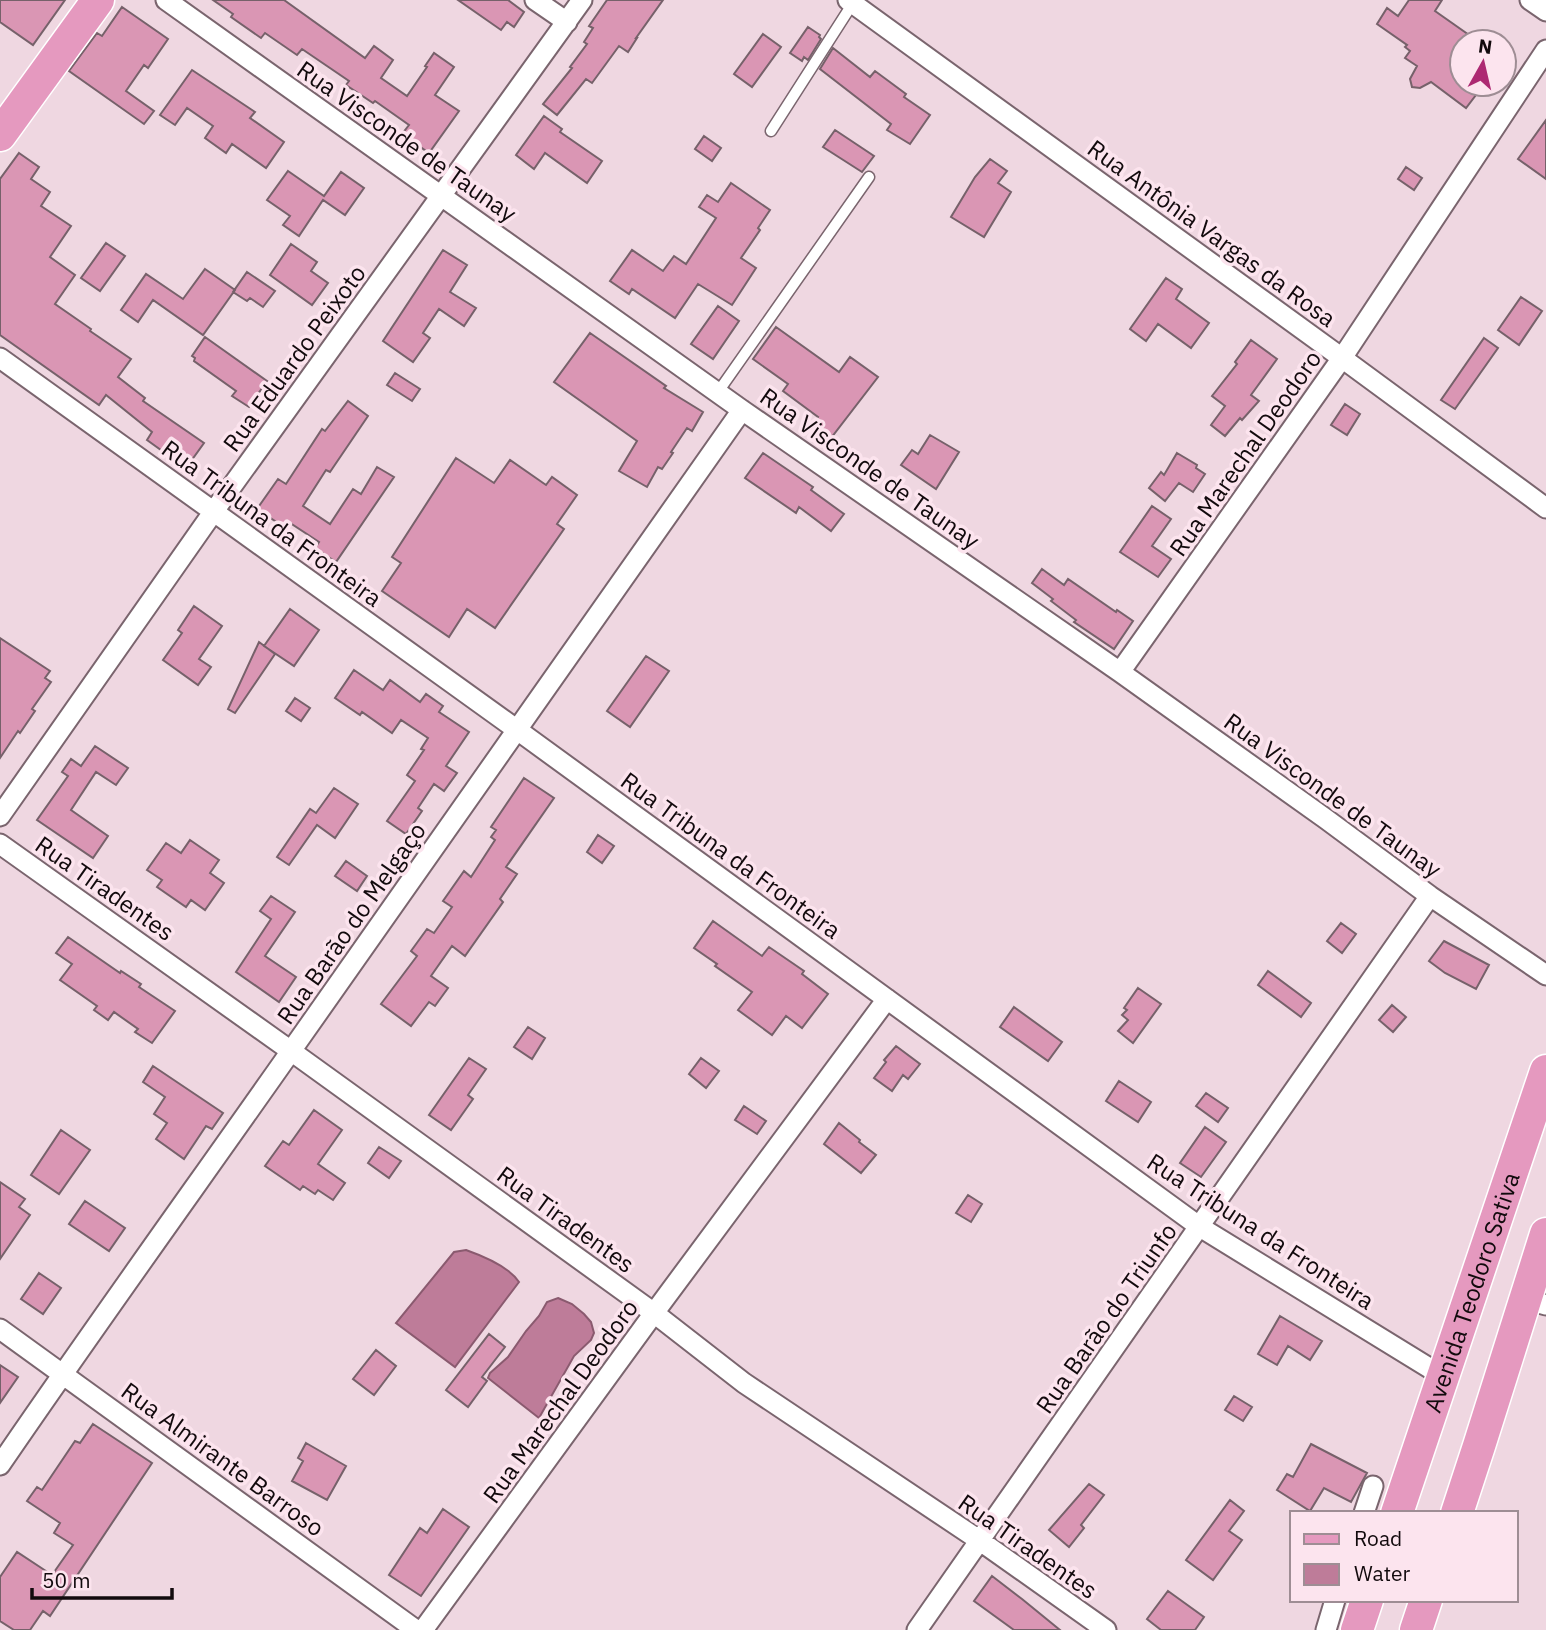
<svg xmlns="http://www.w3.org/2000/svg" width="1546" height="1630" font-family="'IBM Plex Sans',sans-serif">
<style>
.water{fill:#be7c99;stroke:#8a5a6f;stroke-width:2}
.building{fill:#da96b4;stroke:#76616a;stroke-width:2}
.lines{fill:none;stroke-linecap:round;stroke-linejoin:round}
.lane-casing{stroke:#7a656e;stroke-width:13}
.street-casing{stroke:#7a656e;stroke-width:23}
.primary-casing{stroke:#fff;stroke-width:35}
.lane{stroke:#fff;stroke-width:10}
.street{stroke:#fff;stroke-width:19}
.primary{stroke:#e599bf;stroke-width:32}
.labels{text-anchor:middle;dominant-baseline:central;stroke-width:7;stroke-linejoin:round;paint-order:stroke}
.street-label{font-size:24px;fill:#120a0d;stroke:#fce4ee}
</style>
<rect width="100%" height="100%" fill="#efd7e1"/>
<path class="water" d="M466,1250C483,1256 509,1267 519,1282L455,1367L396,1323L454,1252Z
M558,1298L572,1304L584,1314L591,1322L594,1333L591,1340L574,1356L539,1418L488,1378L490,1373L508,1357L526,1331L539,1316L547,1302Z"/>
<path class="building" d="M0,0H65L33,45L0,22Z
M213,0H284L365,58L374,46L393,60L381,78L407,96L427,67L425,66L434,53L454,67L435,95L459,111L429,153L402,134L409,125L375,101L373,103L346,85L349,81L302,49L297,55L265,33L261,38L231,17L233,14Z
M458,0H508L524,12L514,27L507,22L501,30Z
M607,0H663L636,38H637L628,52L619,46L592,83L586,79L557,115L543,104L572,68L570,67L587,44L584,42L593,28L589,26Z
M1409,0H1442L1435,11L1479,42H1462V84H1470L1479,91L1466,108L1431,82L1420,88L1412,87L1410,79L1417,66L1405,58L1410,51L1405,47L1407,45L1377,24L1387,8L1398,16Z
M122,7L168,39L148,68L144,65L126,91L154,111L144,124L69,71L97,33L102,36Z
M808,27L820,35L819,37L821,39L808,60L804,57L802,61L790,53Z
M763,34L781,47L752,87L734,74Z
M833,48L870,77L875,71L906,94L904,97L930,115L910,144L887,130L891,124L820,69Z
M192,70L255,112L250,118L284,142L266,168L232,144L226,153L205,138L213,126L187,108L175,125L160,115Z
M544,116L562,129L560,132L602,161L587,183L545,153L534,169L516,155Z
M1546,120V179L1518,159Z
M835,130L874,156L862,172L823,147Z
M704,136L721,148L712,161L695,149Z
M19,153L39,167L31,179L50,192L41,206L71,226L50,257L75,275L55,304L91,329L90,331L131,359L118,377L145,398L143,401L204,443L186,468L147,440L152,432L106,395L99,405L0,335V179Z
M990,159L1007,171L998,183L1011,192L984,237L951,217L975,177Z
M1406,167L1422,178L1414,190L1398,179Z
M288,171L324,196L341,172L364,188L345,215L323,200L299,236L283,225L290,216L267,200Z
M731,183L770,210L758,228L760,230L741,258L756,268L732,305L698,284L675,318L632,289L629,294L610,281L632,250L663,271L674,256L686,264L716,218L699,207L707,195L718,202Z
M106,243L125,256L100,291L81,278Z
M291,244L317,262L311,271L328,283L312,305L270,275Z
M443,250L467,265L450,292L476,308L464,326L439,309L423,333L430,338L413,362L383,341Z
M205,269L235,290L203,335L153,300L138,322L121,310L146,274L183,299Z
M247,272L275,291L263,307L250,298L247,301L233,292Z
M1166,278L1182,289L1176,299L1209,323L1191,348L1158,324L1146,341L1130,329Z
M1521,297L1542,311L1519,345L1498,330Z
M718,306L739,321L713,359L691,344Z
M776,327L839,372L850,357L878,377L831,438L813,424L818,417L783,391L788,384L753,359Z
M590,333L666,386L664,388L703,412L692,431L687,428L671,452L673,453L662,469L658,467L647,487L619,471L637,441L554,382Z
M205,337L267,381L249,407L232,396L236,391L194,361L195,358L192,356Z
M1484,338L1498,348L1455,409L1441,400Z
M1251,340L1277,359L1251,395L1259,401L1242,420L1240,418L1225,436L1211,425L1225,406L1212,396L1237,364L1235,362Z
M395,373L420,389L412,401L387,385Z
M348,401L368,416L330,472L326,470L303,506L330,524L353,489L361,494L377,467L394,477L336,562L315,548L319,542L287,521L284,527L257,509L278,479L286,484L322,429L325,431Z
M1345,404L1360,414L1347,435L1331,425Z
M930,435L959,452L936,489L901,465L912,450L918,454Z
M763,453L813,487L811,490L844,514L831,531L799,507L796,513L745,478Z
M1177,453L1197,465L1196,468L1205,474L1193,492L1179,483L1165,501L1149,488L1161,472L1164,475Z
M456,458L494,483L510,460L546,485L552,477L577,495L557,524L564,529L495,628L467,609L449,637L382,591L401,563L392,557Z
M1152,506L1171,519L1152,546L1171,559L1158,577L1120,552Z
M1042,569L1064,585L1068,579L1116,612L1117,610L1133,621L1114,649L1074,622L1076,620L1051,601L1053,599L1032,583Z
M194,606L222,626L199,659L211,667L198,685L163,660L182,633L178,630Z
M290,609L319,630L294,666L264,646Z
M0,638L50,671L45,678L51,682L32,709L35,711L20,733L18,731L0,758Z
M259,642L275,654L235,713L228,709Z
M646,656L669,671L630,727L607,711Z
M354,670L383,690L390,680L420,702L426,694L443,706L439,712L469,732L446,766L457,773L444,791L434,784L418,808L422,811L406,834L387,821L415,781L407,775L424,750L421,749L428,738L401,720L392,733L362,712L360,715L335,698Z
M295,698L310,708L301,721L286,711Z
M95,746L128,768L116,785L96,772L71,810L108,836L93,858L37,820L68,776L62,772L71,759L81,766Z
M524,778L554,798L506,867L517,874L500,899L503,902L465,956L452,946L431,976L448,988L435,1006L429,1002L411,1026L381,1004L417,956L411,951L427,929L434,933L452,907L443,901L464,871L471,877L495,840L491,837L496,830L491,827Z
M334,788L358,804L335,838L317,825L289,865L277,857L310,809L316,813Z
M598,835L614,846L602,863L587,852Z
M190,840L219,860L210,873L224,883L205,910L191,900L186,907L157,887L162,880L147,870L166,843L181,853Z
M346,861L367,876L357,891L335,876Z
M271,896L295,912L265,956L296,977L279,1002L236,972L271,919L260,911Z
M713,921L762,956L769,947L804,971L802,974L828,994L802,1028L786,1016L772,1035L738,1010L752,992L715,966L717,964L694,948Z
M1341,923L1356,934L1342,953L1327,941Z
M68,937L120,973L121,971L141,984L139,987L175,1011L152,1043L135,1032L138,1029L114,1012L108,1020L94,1010L97,1006L60,980L72,964L56,953Z
M1444,941L1489,965L1476,989L1445,973L1429,961Z
M1268,971L1311,1003L1301,1017L1258,985Z
M1138,988L1161,1004L1133,1043L1118,1031L1128,1020L1122,1015L1127,1010L1124,1008Z
M1392,1005L1406,1017L1393,1032L1379,1020Z
M1014,1007L1062,1042L1048,1061L1000,1027Z
M528,1027L545,1038L532,1059L514,1047Z
M896,1046L920,1064L908,1079L903,1075L892,1091L874,1078L886,1062L884,1060Z
M469,1058L486,1069L468,1095L473,1099L451,1130L429,1115Z
M701,1058L719,1071L706,1088L689,1074Z
M153,1066L223,1113L212,1129L206,1126L184,1159L156,1139L167,1123L154,1114L165,1097L143,1082Z
M1119,1081L1151,1102L1138,1122L1106,1101Z
M1206,1093L1228,1108L1218,1122L1196,1106Z
M744,1106L766,1121L757,1134L735,1120Z
M314,1110L342,1130L318,1164L345,1183L333,1200L318,1190L315,1194L303,1186L300,1190L265,1166L283,1141L289,1145Z
M839,1123L860,1140L859,1142L876,1155L861,1173L824,1144Z
M1205,1127L1226,1142L1201,1177L1180,1163Z
M61,1130L90,1150L59,1194L31,1175Z
M379,1147L401,1161L389,1178L368,1163Z
M0,1182L25,1199L19,1207L30,1215L0,1259Z
M968,1195L982,1204L971,1222L956,1213Z
M85,1201L125,1228L109,1251L69,1224Z
M39,1273L61,1288L43,1314L21,1299Z
M1280,1316L1322,1341L1310,1360L1288,1346L1277,1365L1258,1354Z
M489,1334L505,1347L482,1377L487,1381L468,1407L446,1390Z
M376,1350L396,1366L374,1395L353,1379Z
M0,1365L18,1377L0,1403Z
M1234,1396L1252,1407L1243,1421L1225,1410Z
M93,1424L152,1463L50,1616L43,1611L30,1630H14L0,1621V1577L17,1552L52,1575L73,1545L54,1533L60,1523L27,1501L37,1487L42,1490L75,1441L80,1443Z
M306,1443L346,1466L327,1500L292,1481L303,1461L298,1458Z
M1311,1444L1367,1473L1351,1502L1324,1488L1310,1511L1277,1490L1287,1474L1293,1477Z
M1089,1484L1104,1495L1081,1525L1084,1528L1069,1547L1049,1530Z
M1230,1500L1244,1511L1229,1531L1242,1540L1213,1580L1186,1560Z
M443,1509L469,1527L421,1596L389,1575L420,1528L427,1533Z
M992,1576L1022,1599L1060,1630H1014L974,1601Z
M1168,1591L1204,1617L1195,1630H1161L1147,1619Z"/>
<g class="lines">
<defs>
<path id="lane" d="M771,131L853,3
M718,392L869,177"/>
<path id="street" d="M166,0L742,410L1120,672L1326,819L1430,896L1546,975
M535,0L567,22
M848,0L1342,358L1546,508
M1530,0L1546,11
M0,358L516,729L1200,1227L1444,1377
M1120,672L1342,358L1546,50
M0,816L214,511L582,0
M0,844L291,1051L654,1313L744,1383L979,1540L1106,1630
M1525,1299L1546,1305
M0,1329L416,1630
M0,1465C95,1326 194,1189 291,1051C441,837 591,623 742,410
M1364,1513L1373,1486
M423,1630L654,1313L887,999
M917,1630L1430,896
M1326,1630L1335,1600"/>
<g id="primary">
<path d="M0,135L98,0"/>
<path id="s1" d="M1397,1513L1546,1071"/>
<path d="M1457,1513L1479,1446L1546,1234"/>
<path d="M1357,1630L1367,1600"/>
<path d="M1416,1630L1426,1600"/>
</g>
</defs>
<use href="#lane" class="lane-casing"/>
<use href="#street" class="street-casing"/>
<use href="#primary" class="primary-casing"/>
<use href="#lane" class="lane"/>
<use href="#street" class="street"/>
<use href="#primary" class="primary"/>
</g>
<g class="labels">
<g class="street-label">
<text transform="translate(407 141) rotate(35)">Rua Visconde de Taunay</text>
<text transform="translate(1212 233) rotate(36)">Rua Antônia Vargas da Rosa</text>
<text transform="translate(294 358) rotate(-54)">Rua Eduardo Peixoto</text>
<text transform="translate(1245 453) rotate(-55)">Rua Marechal Deodoro</text>
<text transform="translate(870 468) rotate(35)">Rua Visconde de Taunay</text>
<text transform="translate(272 523) rotate(36)">Rua Tribuna da Fronteira</text>
<text transform="translate(1333 795) rotate(36)">Rua Visconde de Taunay</text>
<text transform="translate(731 855) rotate(36)">Rua Tribuna da Fronteira</text>
<text transform="translate(105 888) rotate(35)">Rua Tiradentes</text>
<text transform="translate(351 923) rotate(-55)">Rua Barão do Melgaço</text>
<text transform="translate(566 1219) rotate(36)">Rua Tiradentes</text>
<text transform="translate(1261 1231) rotate(33)">Rua Tribuna da Fronteira</text>
<text stroke="none"><textPath href="#s1" startOffset="233">Avenida Teodoro Sativa</textPath></text>
<text transform="translate(1106 1318) rotate(-55)">Rua Barão do Triunfo</text>
<text transform="translate(560 1401) rotate(-54)">Rua Marechal Deodoro</text>
<text transform="translate(223 1459) rotate(36)">Rua Almirante Barroso</text>
<text transform="translate(1028 1546) rotate(35)">Rua Tiradentes</text>
</g>
</g>
<rect x="1290" y="1511" width="228" height="91" fill="#fce4ee" stroke="#9e8d94" stroke-width="2"/>
<rect x="1304" y="1534" width="35" height="10" fill="#e599bf" stroke="#9e8d94" stroke-width="2"/>
<text x="1354" y="1546" font-size="21" fill="#120a0d">Road</text>
<rect x="1304" y="1564" width="35" height="21" fill="#be7c99" stroke="#9e8d94" stroke-width="2"/>
<text x="1354" y="1581" font-size="21" fill="#120a0d">Water</text>
<g transform="translate(1483 63) rotate(8)"><circle r="33" fill="#fce4ee" stroke="#9e8d94" stroke-width="2"/>
<path d="M0-5L12 26L0 18L-12 26Z" fill="#ad2972"/>
<text y="-10" font-size="19" font-weight="bold" text-anchor="middle" fill="#120a0d">N</text>
</g>
<path d="M32 1588v10h140v-10" fill="none" stroke="#120a0d" stroke-width="3.5"/>
<text x="42" y="1588" font-size="21" fill="#120a0d" stroke="#fce4ee" stroke-width="5" paint-order="stroke">50 m</text>
</svg>
